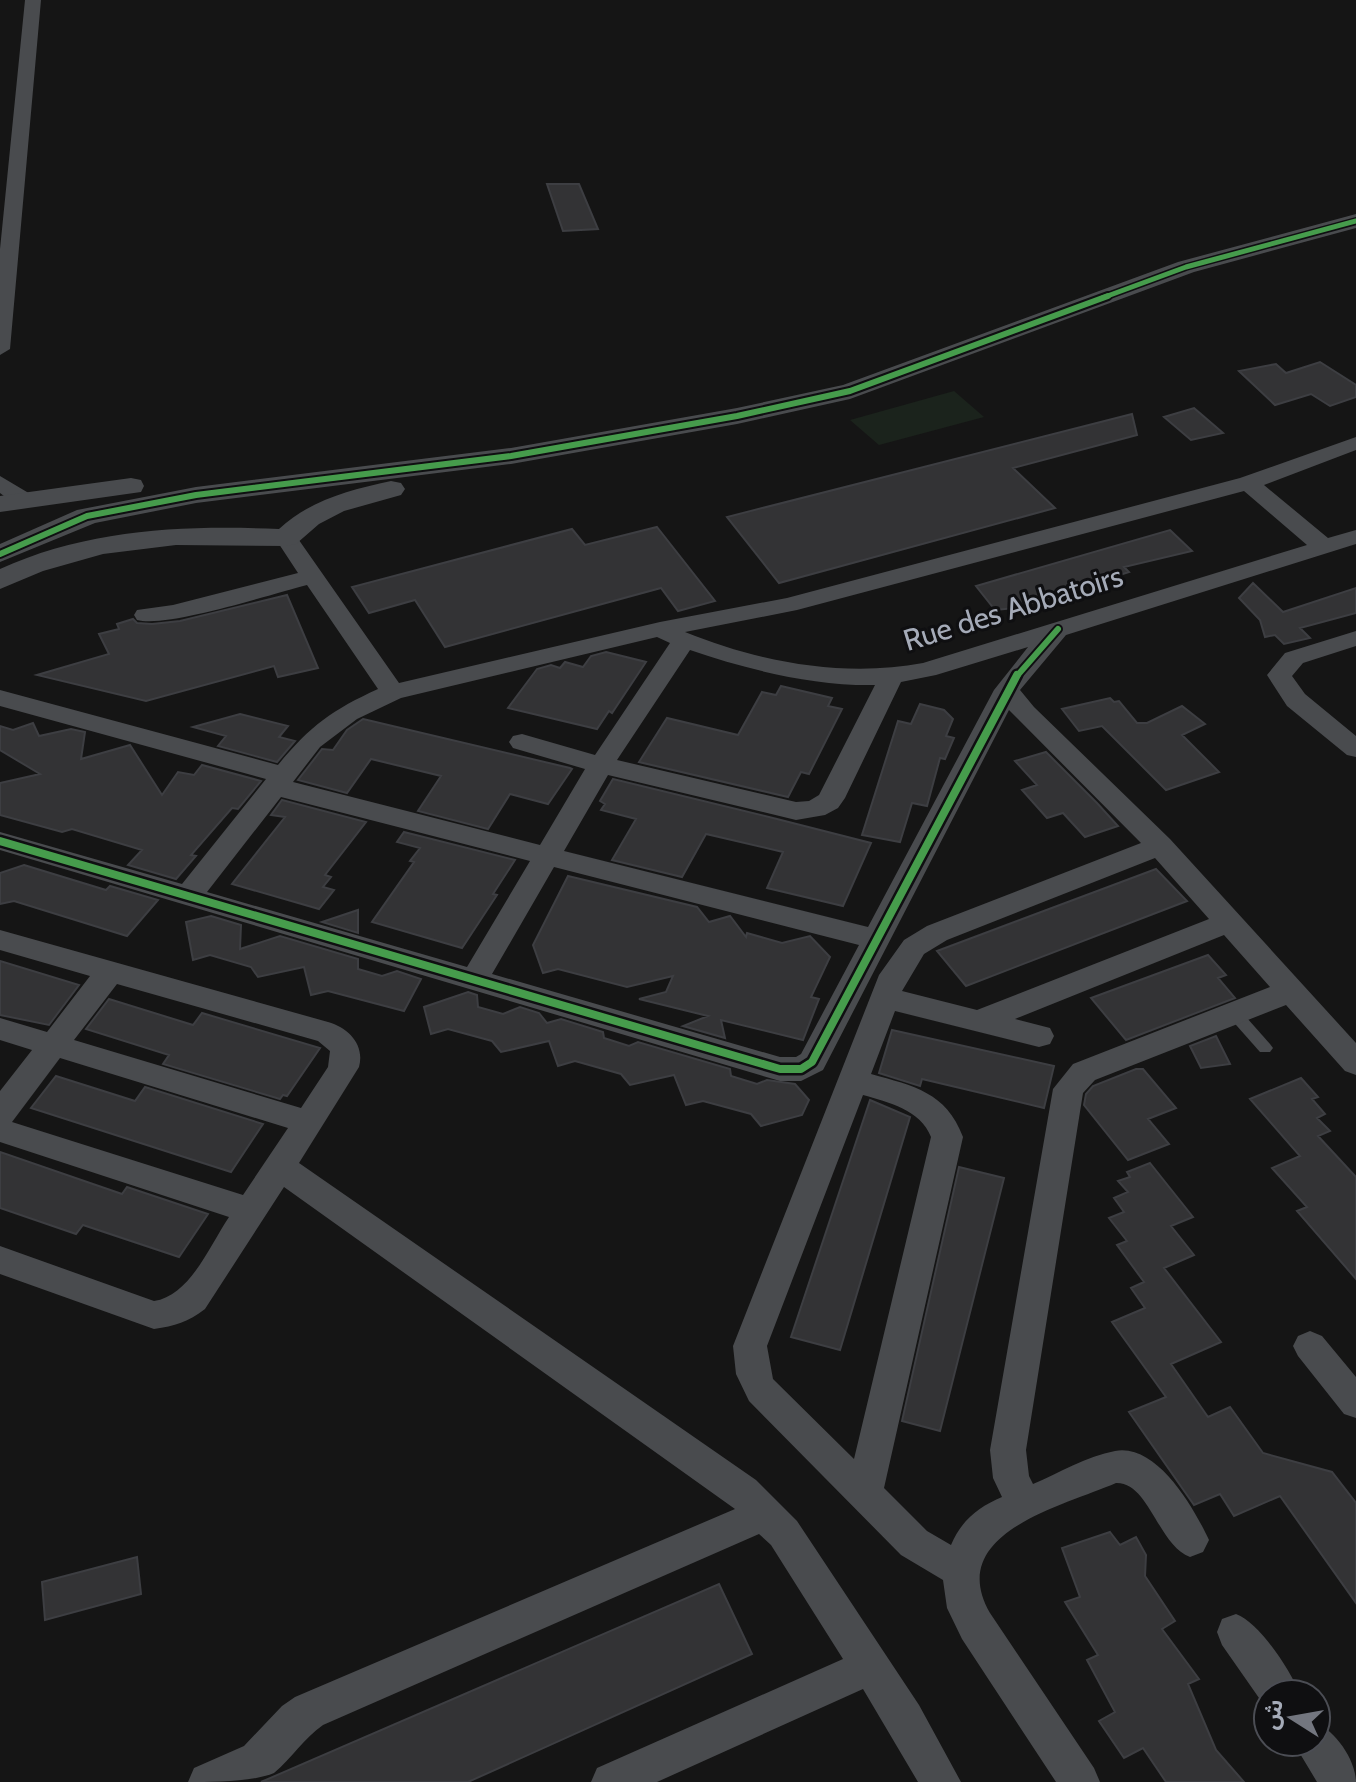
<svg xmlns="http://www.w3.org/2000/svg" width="1356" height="1782" font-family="Cabin,'Noto Sans Arabic',sans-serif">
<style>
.green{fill:#1b231c}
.building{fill:#333335;stroke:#3d3e42;stroke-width:2}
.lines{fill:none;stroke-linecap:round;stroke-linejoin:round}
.service{fill:#494b4e;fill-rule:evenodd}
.minor{fill:#494b4e;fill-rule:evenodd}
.tertiary{fill:#494b4e;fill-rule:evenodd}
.cycleway-far2-casing{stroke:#0f0f11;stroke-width:8}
.cycleway-far1-casing{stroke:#0f0f11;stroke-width:10}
.cycleway-casing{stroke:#0f0f11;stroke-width:13}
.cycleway-far2{stroke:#469c4c;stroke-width:5}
.cycleway-far1{stroke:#469c4c;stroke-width:6}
.cycleway{stroke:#469c4c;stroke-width:8}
.labels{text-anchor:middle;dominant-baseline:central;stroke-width:6;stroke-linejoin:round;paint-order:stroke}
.street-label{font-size:30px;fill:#a5abb8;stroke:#0f0f11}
</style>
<rect width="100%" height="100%" fill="#151515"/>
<path class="green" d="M954,391L984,417L879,445L850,420Z"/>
<path class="building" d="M547,184H579L598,229L563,231Z
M1320,362L1356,385V397L1330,406L1311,394L1275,405L1239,371L1276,364L1286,373Z
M1194,408L1223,433L1191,440L1164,417Z
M1132,414L1137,435L1013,468L1055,508L779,583L727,517Z
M657,527L715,601L678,611L661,588L445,647L415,600L369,613L352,587L572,529L585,545Z
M1170,530L1192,551L1124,567L1129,572L1015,608L995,610L976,586Z
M1253,583L1283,612L1356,588V613L1300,628L1310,638L1284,644L1275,635L1265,637L1260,620L1239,598Z
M287,595L318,668L278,677L274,666L146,701L37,675L109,654L99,634L119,629L117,624L133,619L137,623L152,624L180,621Z
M606,652L646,662L612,713L609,711L597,729L508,708L537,669L551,665L560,668L565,662L583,667L591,656Z
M781,686L832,698L828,706L842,709L809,774L801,772L788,797L639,762L667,718L738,735L762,692L776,695Z
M1110,698L1114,702L1119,701L1137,723H1147L1182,706L1205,724L1182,735L1219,772L1166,790L1102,726L1079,731L1062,709Z
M920,704L944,710L953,719L946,736L954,738L945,759L940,758L927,806L912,803L900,842L862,835L898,721L911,724Z
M240,714L288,726L279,737L295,741L277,762L218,746L226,736L193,727Z
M363,719L570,768L572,769L548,804L510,794L488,829L418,811L441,776L371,759L347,793L298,780L322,749L333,750L347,730Z
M33,723L39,736L71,729L85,732L81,759L130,745L162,795L178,772L194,775L202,765L261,781L238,809L232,808L191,855L196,856L176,879L128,865L142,850L72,829L62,832L0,815V783L40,774L0,750V726L13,730Z
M1046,752L1097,803L1118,826L1085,837L1063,813L1047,818L1022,790L1037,785L1015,761Z
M613,779L777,819L871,843L843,906L767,888L783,852L706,834L682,877L612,860L636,819L601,810L605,804L600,801Z
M282,800L366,822L325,875L331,877L323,887L334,890L319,909L232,884L285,817L271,815Z
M404,832L515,860L493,894L497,895L462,948L372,922L414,862L410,861L420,848L397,842Z
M24,865L106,890L110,886L158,900L127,936L14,901L0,904V873Z
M1156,869L1187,901L966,986L937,951Z
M568,876L697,907L709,922L730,916L746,937L747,933L782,943L810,936L830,957L811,997L819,999L803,1040L721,1020L725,1038L683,1026L708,1016L639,999L666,992L673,976L627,987L558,969L543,973L533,945Z
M358,910V933L322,922Z
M211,916L241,925L240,949L280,936L358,959V969L382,976L397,971L421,979L404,1011L328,991L311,995L304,967L258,977L251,967L210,955L193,960L186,922Z
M1208,955L1226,975L1218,978L1235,998L1126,1040L1091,998Z
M0,961L79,985L49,1025L0,1015Z
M468,992L477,995L478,1007L503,1014L520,1007L539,1013L547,1023L561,1019L603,1032L604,1038L629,1046L638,1042L730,1069L731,1076L757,1084L767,1080L795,1084L809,1100L802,1115L761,1126L751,1114L703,1101L686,1105L674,1075L630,1085L621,1074L575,1061L558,1066L549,1041L501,1052L492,1041L448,1029L431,1034L424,1007Z
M109,999L193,1025L202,1013L320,1048L287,1096L283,1095L280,1099L163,1064L169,1055L86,1029Z
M892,1030L1054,1066L1044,1108L922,1079L920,1086L879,1073Z
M1216,1036L1230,1064L1201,1068L1190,1046Z
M1136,1069H1143L1176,1108L1148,1119L1169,1144L1128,1160L1084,1105L1086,1094L1093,1086Z
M56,1076L135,1101L145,1087L263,1124L231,1172L31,1108Z
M1301,1078L1318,1097L1312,1099L1325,1114L1317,1118L1330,1131L1318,1136L1356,1177V1279L1297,1211L1307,1207L1272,1168L1300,1156L1250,1099Z
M870,1100L910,1117L840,1350L791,1337Z
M0,1152L122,1194L127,1187L208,1214L179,1257L83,1225L76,1234L0,1208Z
M1150,1163L1193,1217L1171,1226L1194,1255L1164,1268L1221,1342L1171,1364L1208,1417L1230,1407L1263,1453L1332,1472L1356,1503V1603L1280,1496L1234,1516L1220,1494L1194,1505L1129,1412L1166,1397L1112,1322L1145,1308L1131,1288L1144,1282L1117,1245L1127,1241L1109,1218L1124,1212L1114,1198L1128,1192L1118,1181L1130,1177L1127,1172Z
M959,1167L1004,1178L940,1431L902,1421Z
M1110,1532L1120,1545L1136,1537L1146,1555L1145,1576L1175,1621L1162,1629L1199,1679L1188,1684L1216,1750L1244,1782H1166L1143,1748L1124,1758L1099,1721L1115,1712L1087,1660L1098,1655L1065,1602L1080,1597L1062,1548Z
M137,1557L141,1594L45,1620L42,1582Z
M719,1584L752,1654L468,1782H261Z"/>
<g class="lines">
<path class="service" d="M1234,1008L1239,1009L1270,1044L1273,1048L1270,1052H1260L1229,1017L1227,1013L1229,1009Z"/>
<path class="minor" d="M25,0H41L10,349L0,355V249Z
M1356,437V450L1264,485L1328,538L1356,530V544L1066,635L1020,690L1034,707L1170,839L1356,1043V1075L1345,1071L1286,1005L1095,1080L1083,1093L1026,1450L1029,1476L1033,1484C1059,1473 1087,1456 1115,1451C1157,1443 1194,1508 1209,1540L1203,1552L1190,1557C1158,1545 1149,1482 1116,1483C1063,1506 944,1533 990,1613L1094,1768L1100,1782H1056L962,1639L947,1608L943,1580L901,1555L749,1401L736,1374L733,1346L879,975L904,940L927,926L1141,843L1009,710L823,1070L801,1081H780L0,850V832L182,884L266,779L0,706V690L278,765C310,726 332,710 378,689L307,585C271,594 169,628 137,620L134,615L137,610L173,605L298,573L275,538L278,533H294L399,683L660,622L787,598L1240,478ZM1244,491L1307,545L923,663C844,678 759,662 685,632L797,610ZM657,637L670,643L595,755L522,734L513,736L509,742L513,748L585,769L540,845L293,782L320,747L357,719L401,698ZM1028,647L994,690L868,927L564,851L608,775L796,820L825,815L838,808L845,798L901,682L936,675ZM690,650C749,670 812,686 875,685L819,795L809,801L796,802L617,760ZM281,797L530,861L467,967L207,892ZM1155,858L1209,919L977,1010L902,991L924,954L947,940ZM554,867L859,945L801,1054L796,1057H780L492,974ZM1224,935L1270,987L1073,1064L1053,1089L990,1450L993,1478L1002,1497C978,1507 961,1521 951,1545L927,1531L884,1488L963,1137C946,1092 914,1086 871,1074L895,1011L1039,1047L1050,1044L1054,1036L1050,1028L1015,1019ZM863,1095C888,1102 921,1110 931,1137L854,1459L773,1379L767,1346Z
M0,476L32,495L35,500L32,505H16L0,493Z
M1356,631V646L1303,663L1292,676L1305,694L1356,736V757L1347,755L1287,706L1267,675L1285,653Z
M0,930L328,1022C349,1028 365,1045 359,1067L299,1163L756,1480L797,1521L919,1705L961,1782H918L863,1689L657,1782H591L597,1768L843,1659L771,1545L759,1534L323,1725C304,1738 292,1758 274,1773C253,1782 213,1782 188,1782L194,1768L244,1746L282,1706L295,1697L735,1509L284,1187L205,1309C188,1322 175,1326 154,1329L0,1274V1246L154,1301C190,1296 210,1245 229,1217L0,1142V1091L32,1050L0,1040V1018L47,1032L90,976L0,950ZM117,984L318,1041L330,1051L328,1067L301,1108L74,1040ZM60,1058L288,1128L243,1195L12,1122Z
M1310,1331L1322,1336L1356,1377V1418L1344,1414L1298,1356L1293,1346L1298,1336Z
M1236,1614C1260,1623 1290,1670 1300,1694H1268L1266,1708L1222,1645L1217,1632L1222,1619Z
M1316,1723C1336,1731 1356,1761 1356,1782H1317L1293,1742H1316Z"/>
<path class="tertiary" d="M1356,214V228L1194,272L850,399L737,424L511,464L196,503L95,523L0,562V544L77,510L196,487L511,448L737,408L843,385L1178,262Z
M131,478L141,480L144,486L141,492L0,512V496Z
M391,481L401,483L405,489L401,495L344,511L319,524L296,544L286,546L176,545L103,554L43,571L0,589V569C88,529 184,525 279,529C310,500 350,490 391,481Z"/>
<defs>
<path id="cycleway-far2" d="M1102,298L1186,267L1356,221"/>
<path id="cycleway-far1" d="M0,554L87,516L196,495L511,456L737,416L850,391L1108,296
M1016,677L1058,629"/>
<path id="cycleway" d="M0,841L780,1069H801L812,1062L1017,675"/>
</defs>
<use href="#cycleway-far2" class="cycleway-far2-casing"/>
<use href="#cycleway-far1" class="cycleway-far1-casing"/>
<use href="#cycleway" class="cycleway-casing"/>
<use href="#cycleway-far2" class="cycleway-far2"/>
<use href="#cycleway-far1" class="cycleway-far1"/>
<use href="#cycleway" class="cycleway"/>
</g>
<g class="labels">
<g class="street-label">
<text transform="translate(1013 608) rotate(-17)">Rue des Abbatoirs</text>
</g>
</g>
<g transform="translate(1292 1718) rotate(281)"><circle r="38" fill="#0f0f11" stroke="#4b4d54" stroke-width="2"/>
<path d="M0-6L14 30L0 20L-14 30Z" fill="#73767f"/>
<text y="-12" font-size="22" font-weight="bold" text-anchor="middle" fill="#a5abb8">ش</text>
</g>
</svg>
